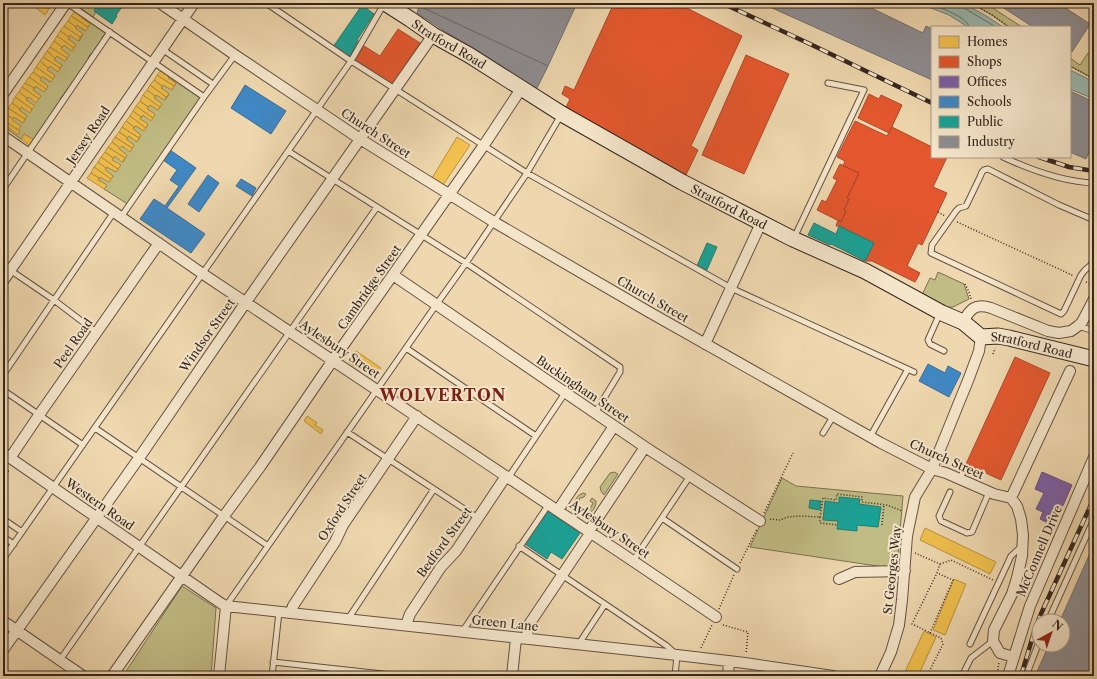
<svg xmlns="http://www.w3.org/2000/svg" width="1097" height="679" font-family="'Libre Caslon Text',serif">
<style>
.green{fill:#c1bc85;stroke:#7a7152}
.water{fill:#9ab9af;stroke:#717e76}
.homes{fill:#f2c14e;stroke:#b99240}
.shops{fill:#e4572e;stroke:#af482a}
.offices{fill:#7b5ea7;stroke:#664d7e}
.schools{fill:#3f88c5;stroke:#3c6b94}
.public{fill:#17a398;stroke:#207e74}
.industry{fill:#8d8d92;stroke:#726e70}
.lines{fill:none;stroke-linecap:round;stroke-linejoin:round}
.shore{stroke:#677068;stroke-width:1}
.lane-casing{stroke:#635244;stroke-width:7}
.street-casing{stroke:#635244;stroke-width:12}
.secondary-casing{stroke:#342620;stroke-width:17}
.path{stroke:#342620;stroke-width:1.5;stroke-dasharray:1 2;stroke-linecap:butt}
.lane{stroke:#f5e6cb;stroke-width:5}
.street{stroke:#f5e6cb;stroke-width:10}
.secondary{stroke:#f5e6cb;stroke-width:15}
.rail-casing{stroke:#342620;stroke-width:4.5}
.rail{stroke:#f5e6cb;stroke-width:3;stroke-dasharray:9;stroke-linecap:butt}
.labels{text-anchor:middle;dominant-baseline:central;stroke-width:4;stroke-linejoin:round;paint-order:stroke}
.street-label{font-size:12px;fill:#342620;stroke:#f5e6cb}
.district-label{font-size:16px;font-weight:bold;letter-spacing:1px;fill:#7a1f14;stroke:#f5e6cb}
</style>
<rect width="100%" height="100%" fill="#efd8af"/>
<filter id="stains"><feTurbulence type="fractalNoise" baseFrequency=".005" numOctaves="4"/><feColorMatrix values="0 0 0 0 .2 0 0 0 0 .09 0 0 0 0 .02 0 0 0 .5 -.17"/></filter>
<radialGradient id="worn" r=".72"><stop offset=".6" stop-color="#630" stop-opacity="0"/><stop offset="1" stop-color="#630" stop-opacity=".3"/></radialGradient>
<path class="green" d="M77,3H99L94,11L96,12L93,17L76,5Z
M971,3H985L1022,27H1009L992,15Z
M83,16L106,32L102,38L103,39L95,48L94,52L92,54L91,53L88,58L90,59L60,99L62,100L34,140L24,134L21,139L7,129L8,127L18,134L20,131L18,130L12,120L14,117L23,123L27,116L19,110L21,107L30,112L34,106L26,100L29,97L36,102L41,96L33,90L36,86L44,92L48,86L40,80L42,76L50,82L55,76L47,70L50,66L58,72L62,65L54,60L57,56L65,61L69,55L61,49L64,45L72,51L76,45L68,39L70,35L79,41L83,34L75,28L77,25L85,31L90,24L82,18Z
M1088,53L1094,57V79L1070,66V58L1080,65Z
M169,76L203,98L129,205L104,189L107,185L98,180L100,177L109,182L113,176L105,170L107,167L116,172L120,166L112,160L115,156L123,162L127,155L119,149L122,146L130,151L134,145L126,139L129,136L137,142L141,135L133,129L136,126L144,131L148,124L140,119L143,115L151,120L155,114L147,109L150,105L158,110L162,104L154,98L156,95L165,100L169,94L161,88L163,85L172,90L176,83L168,78Z
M938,272L964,284L969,299L953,307H945L922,295L930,278L935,280Z
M614,472L618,474L604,495L601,491L600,487L610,473Z
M782,478L796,486L903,496L897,569L750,547Z
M583,493L586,494L584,497L580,498L578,504L579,507L584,511L590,509L593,503L590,501L592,498L596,501C596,505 595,509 591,512C578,523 566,500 583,493Z
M182,586L216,608L211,676H123Z"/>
<path class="water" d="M912,3H963L988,17L1003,27H968L949,15L926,6Z
M1070,70L1094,82V99L1070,89Z"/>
<path class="homes" d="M30,3H36L39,5L40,3L49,9L45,15Z
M40,3H51L52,4L49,9Z
M75,11L83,16L82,18L90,24L88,27L71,16Z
M71,16L88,27L86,31L77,25L76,27L68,21Z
M68,21L76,27L75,28L83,34L80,37L64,26Z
M64,26L80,37L78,41L70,35L69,37L60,31Z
M60,31L69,37L68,39L76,45L74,48L57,36Z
M57,36L74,48L72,51L64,45L62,47L54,41Z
M54,41L62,47L61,49L69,55L67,58L50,47Z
M50,47L67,58L65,61L57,56L55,58L47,51Z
M47,51L55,58L54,60L62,65L60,68L43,57Z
M43,57L60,68L58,72L50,66L48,68L40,61Z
M40,61L48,68L47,70L55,75L53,79L36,67Z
M36,67L53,79L51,82L42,76L41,78L33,72Z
M161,70L169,76L168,78L176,83L174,86L157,75Z
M33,72L41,78L40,80L48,86L46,89L29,77Z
M157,75L174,86L172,90L163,85L162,86L154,80Z
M29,77L46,89L44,92L36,86L34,88L25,83Z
M154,80L162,86L161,88L169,94L166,97L150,85Z
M25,83L34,88L33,90L41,96L39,99L22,87Z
M150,85L166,97L165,100L156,95L155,96L147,90Z
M22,87L39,99L36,103L29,97L27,98L19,92Z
M147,90L155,96L154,98L162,104L160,107L143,95Z
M19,92L27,98L26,100L35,106L32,109L15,97Z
M143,95L160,107L158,110L150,105L148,107L140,101Z
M15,97L32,109L30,113L21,107L20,109L12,103Z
M140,101L148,107L147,109L155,114L153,118L136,106Z
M12,103L20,109L19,110L27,116L25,119L8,108Z
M136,106L153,118L151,121L143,115L141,117L133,111Z
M8,108L25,119L23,123L14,117L13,119L4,113Z
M133,111L141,117L140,119L148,124L146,128L130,116Z
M4,113L13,119L12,120L21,126L18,130L3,120V115Z
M130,116L146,128L144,131L136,126L134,127L126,121Z
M3,120L20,131L18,135L8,127L7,129L3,127Z
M126,121L134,127L133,129L141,135L139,138L122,127Z
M122,127L139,138L137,142L129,136L128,138L119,132Z
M119,132L128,138L126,139L134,145L132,148L115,137Z
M24,134L34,140L30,146L21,139Z
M115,137L132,148L130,152L122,146L120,148L112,142Z
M457,137L470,145L443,185L432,178Z
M112,142L120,148L119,149L127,155L125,158L108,147Z
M108,147L125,158L122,162L115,156L113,158L105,152Z
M105,152L113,158L112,160L121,165L118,169L101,157Z
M101,157L118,169L116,172L107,167L106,168L98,162Z
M98,162L106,168L105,170L113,176L111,179L94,167Z
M94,167L111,179L109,182L100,177L99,178L91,173Z
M91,173L99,178L98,180L107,185L104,189L87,178Z
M356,351L381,368L374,377L362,369L360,370L348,362Z
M307,416L317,423L315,425L323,430L321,434L304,421Z
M925,528L996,562L990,574L920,540Z
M954,579L966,584L945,635L933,630Z
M924,631L936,637L918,676H903Z"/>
<path class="shops" d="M614,3H677L742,36L691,146L698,150L685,177L565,109L570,99L562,94L565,86L574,90Z
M398,29L420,43L392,85L354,61L364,46L380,56Z
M746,55L789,74L744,174L702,155Z
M869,94L879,99L881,95L902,105L889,133L858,118Z
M855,121L887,136L892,127L932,147V157H947L933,187L947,193L922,245L918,243L907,266L920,273L915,282L872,261H865L874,243L839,226H836L838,220L841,222L846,211L844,210L849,199L847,198L859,173L843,166L845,161L837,157Z
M840,164L859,173L847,198L849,199L844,210L846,211L841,222L817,210L822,200L826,202L837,180L833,178Z
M1015,357L1050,373L1001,480L966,464Z"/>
<path class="offices" d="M1042,472L1072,485L1057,519L1049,515L1046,522L1040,519L1043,512L1036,509L1044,493L1035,489Z"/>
<path class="schools" d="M245,85L286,111L271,134L231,108Z
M170,150L196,168L167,208L205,234L191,253L140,219L154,199L165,206L179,186L170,180L177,170L163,160Z
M208,175L219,183L199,212L188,204Z
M241,179L256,188L252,196L236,186Z
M928,364L945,373L948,366L961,373L949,397L919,381Z"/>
<path class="public" d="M99,3H125L116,15L117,16L112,24L94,11Z
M362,5L374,14L357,40L358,41L349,58L333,47Z
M814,223L836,234L839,226L874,243L865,261L831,244L830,245L808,235Z
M707,243L717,247L706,272L696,268Z
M839,497L860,499L859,504L881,507L878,527L857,525V531L837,529L838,521L823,520L825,501L839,503Z
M810,500L821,501L820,510L809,508Z
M547,511L580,533L562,559L551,552L547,559L525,544Z"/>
<path class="industry" d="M413,3H577L548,66Z
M761,3H861L923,33L926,26L932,29V80Z
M996,3H1058L1090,24L1072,52L1070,51V27H1033Z
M419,6L548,66L536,90L417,13Z
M1070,91L1094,102V141L1086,159L1070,152Z
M1094,544V676H1035L1049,645H1063V621H1060Z"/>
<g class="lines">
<path class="shore" d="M929,3C938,7 968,17 969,27
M962,3L964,8L996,27"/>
<defs>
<path id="lane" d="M67,3L204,97
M266,3L351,61L527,173L731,288L914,372
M162,49L210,82
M288,151L466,263L620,367V372L595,413
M1003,157C1031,170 1063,182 1094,183
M3,189L110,32
M121,217L204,97L235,55
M1094,220L1059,205L988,169L984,170L982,172L980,177L966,206L959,208L956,211L932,245L931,253L1061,314L1064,311L1081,275L1085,270L1091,265L1094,257
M794,238L864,90L828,83
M3,263L11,268
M10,270L54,300L96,332
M940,313L928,340L930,344L944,351
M1078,326L1094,331
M406,348L536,436
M3,375L114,212
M3,390L83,445
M95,428L268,546
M347,432L478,518
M823,433L834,415
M870,437L908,369
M508,478L565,393
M960,479L964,469
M950,492L939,516L941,521L967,533L972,532L989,492
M662,518L737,569
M3,519L22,532
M3,537L14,544
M519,546L667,646L677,655L675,676
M3,559L351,61L384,4
M633,561L690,476
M226,606L436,305L466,263L527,173L561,115
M348,619L434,489
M1048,621L1094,519
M462,632L549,504
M970,644L1011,556L1022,546
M578,645L605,604
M60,660L377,207
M273,662L401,676
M272,676L279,612
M962,676L971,658L993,641
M1026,676L1039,642"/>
<path id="street" d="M160,3L235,55L317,110L360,139L494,222L649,312L881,443L932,469L946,473L994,494L1011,498L1017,506L1021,519L1023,535L1022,556L1017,578L1012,594L994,630L993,641L1000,653L1014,657
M3,94L66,3
M3,136L121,217L203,274L633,561L716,617
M393,275L645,447L760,521
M3,281L194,3
M963,322C970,309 975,303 991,308L1048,331L1059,333L1071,331L1078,326L1082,322L1094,299
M705,344L761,223
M3,453L222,604L226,606L677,655L745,663L833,676
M10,458L39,415L159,243
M1011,498L1070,371
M558,510L614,426
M589,531L645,447
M839,579L855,572L905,571
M291,612L293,606L335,542L343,525L417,416
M3,621L83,676
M406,625L410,614L441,567L456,551L506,476
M527,639L528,626L591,532
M3,650L139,458L246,302L433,35
M112,676L224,516L260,467L333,360L484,145L521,89
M219,676L226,606
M512,676L516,638
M728,676L729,661
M880,676L891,652L899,625L902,600L907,536L915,497L932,469L969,378L979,351L981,337
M1008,676L1030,606L1094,457"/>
<g id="secondary">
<path id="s1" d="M385,3L410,19L433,35L469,55L562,114L682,182L793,239L865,271L942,313L963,322L981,337L998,336L1009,338L1094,359"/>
</g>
</defs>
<use href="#lane" class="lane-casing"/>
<use href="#street" class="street-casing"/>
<use href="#secondary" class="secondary-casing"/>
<path class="path" d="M971,3L992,15L1009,27
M1070,66L1094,79
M938,212L945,216
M957,222L1074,276
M1086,282L1094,286
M965,284L969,292L971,299
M993,354L995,348
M3,479L9,470
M764,513L793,453
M820,517L823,498L836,500L837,494L862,497V502L887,505L902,511
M770,519L780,520L788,517L799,516L820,517V523L838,525
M882,525L884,504
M915,553L940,564L937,573L912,624L941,638L943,644L927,676
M740,563L757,529
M940,564L951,560L993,580
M719,609L734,575
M723,625L748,632L746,654
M930,633L953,580L937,573
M701,648L712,625
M997,676L999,662"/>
<use href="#lane" class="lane"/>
<use href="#street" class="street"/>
<use href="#secondary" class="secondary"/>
<defs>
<path id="rail" d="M722,3L810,44L932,103
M1039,157L1069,167L1094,171
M1021,676L1035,629L1040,616L1094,498"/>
</defs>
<use href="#rail" class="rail-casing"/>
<use href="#rail" class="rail"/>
</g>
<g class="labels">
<g class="street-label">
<text stroke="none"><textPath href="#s1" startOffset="76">Stratford Road</textPath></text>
<text transform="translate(376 133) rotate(33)">Church Street</text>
<text transform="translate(88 135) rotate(-56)">Jersey Road</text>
<text stroke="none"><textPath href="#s1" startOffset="400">Stratford Road</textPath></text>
<text transform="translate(369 287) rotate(-55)">Cambridge Street</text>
<text transform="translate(653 299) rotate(30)">Church Street</text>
<text transform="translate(207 335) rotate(-55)">Windsor Street</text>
<text transform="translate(73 343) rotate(-55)">Peel Road</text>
<text stroke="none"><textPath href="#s1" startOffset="736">Stratford Road</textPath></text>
<text transform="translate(340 349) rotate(34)">Aylesbury Street</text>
<text transform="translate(583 389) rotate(34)">Buckingham Street</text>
<text transform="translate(947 459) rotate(24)">Church Street</text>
<text transform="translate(100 504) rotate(35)">Western Road</text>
<text transform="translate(342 507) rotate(-57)">Oxford Street</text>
<text transform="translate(610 529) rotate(34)">Aylesbury Street</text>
<text transform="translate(444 542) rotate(-54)">Bedford Street</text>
<text transform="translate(1039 551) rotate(-67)">McConnell Drive</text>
<text transform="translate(892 570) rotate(-84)">St Georges Way</text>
<text transform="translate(505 623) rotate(6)">Green Lane</text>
</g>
<g class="district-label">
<text x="443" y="395">WOLVERTON</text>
</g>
</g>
<rect width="1097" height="679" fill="none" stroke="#efd8af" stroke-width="16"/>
<rect x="4" y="4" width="1089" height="671" fill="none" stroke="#342620" stroke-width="2"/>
<rect x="8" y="8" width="1081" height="663" fill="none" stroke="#342620"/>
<rect x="931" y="26" width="140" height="132" fill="#f5e6cb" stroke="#a89987"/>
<rect x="939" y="36" width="20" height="12" fill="#f2c14e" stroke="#a89987"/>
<text x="967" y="46" font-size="12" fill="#342620">Homes</text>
<rect x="939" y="56" width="20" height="12" fill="#e4572e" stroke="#a89987"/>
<text x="967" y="66" font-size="12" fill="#342620">Shops</text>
<rect x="939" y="76" width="20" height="12" fill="#7b5ea7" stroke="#a89987"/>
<text x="967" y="86" font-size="12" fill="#342620">Offices</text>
<rect x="939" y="96" width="20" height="12" fill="#3f88c5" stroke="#a89987"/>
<text x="967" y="106" font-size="12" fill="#342620">Schools</text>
<rect x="939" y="116" width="20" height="12" fill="#17a398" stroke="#a89987"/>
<text x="967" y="126" font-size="12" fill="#342620">Public</text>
<rect x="939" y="136" width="20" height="12" fill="#8d8d92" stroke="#a89987"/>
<text x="967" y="146" font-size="12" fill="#342620">Industry</text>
<g transform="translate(1051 633) rotate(40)"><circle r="19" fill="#f5e6cb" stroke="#a89987"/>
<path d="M0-3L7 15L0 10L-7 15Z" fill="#8f2418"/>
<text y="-6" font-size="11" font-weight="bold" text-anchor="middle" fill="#342620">N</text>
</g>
<rect width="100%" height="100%" filter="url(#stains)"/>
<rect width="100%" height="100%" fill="url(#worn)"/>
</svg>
